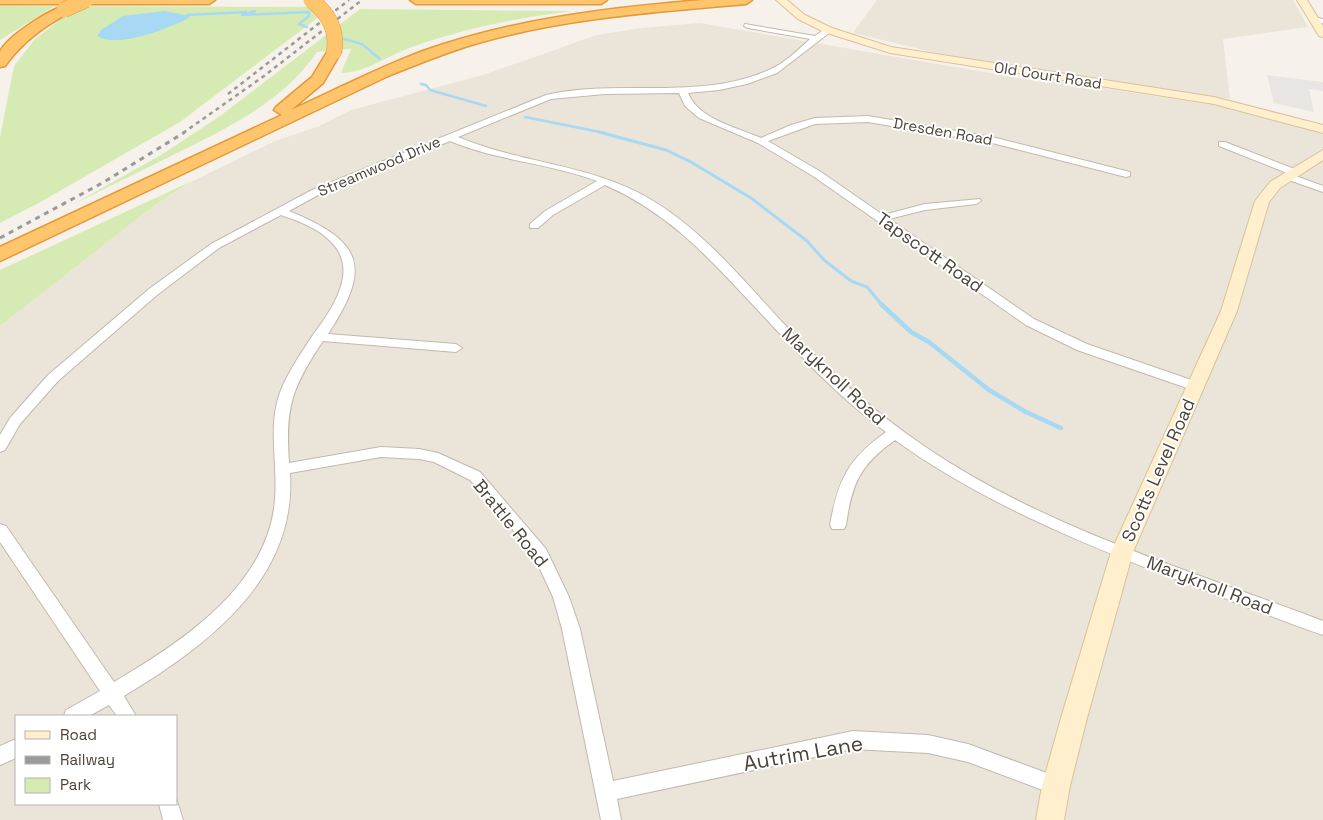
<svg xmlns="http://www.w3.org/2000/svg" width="1323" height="820" font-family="'Space Grotesk',sans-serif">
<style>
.residential{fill:#eae4d9;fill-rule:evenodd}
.green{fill:#d6ebb3}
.parking{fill:#e8e5e3}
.water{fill:#a7d9f4}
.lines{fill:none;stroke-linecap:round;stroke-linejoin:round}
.stream-far2{stroke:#a7d9f4;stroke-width:2.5}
.stream-far1{stroke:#a7d9f4;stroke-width:3}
.stream{stroke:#a7d9f4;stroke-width:4.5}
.street-casing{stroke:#c2b9ad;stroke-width:2}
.secondary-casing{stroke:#d7c39a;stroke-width:2}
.highway-casing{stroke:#e49938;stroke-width:3}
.street{fill:#fff;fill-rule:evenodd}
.secondary{fill:#ffefcc;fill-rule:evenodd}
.highway{fill:#ffc56d;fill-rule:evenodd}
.rail-far1{stroke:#9a9a9a;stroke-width:2.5;stroke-dasharray:4 4;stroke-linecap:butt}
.rail{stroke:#9a9a9a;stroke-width:3;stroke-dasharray:5 5;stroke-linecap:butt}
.highway-bridge-casing{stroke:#e49938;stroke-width:16;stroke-linecap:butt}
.highway-bridge{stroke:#ffc56d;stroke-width:15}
.labels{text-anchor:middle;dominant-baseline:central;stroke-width:4;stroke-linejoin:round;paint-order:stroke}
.far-street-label{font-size:15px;fill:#4b4238;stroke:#fff}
.street-label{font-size:18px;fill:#4b4238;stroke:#fff}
.near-street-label{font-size:21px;fill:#4b4238;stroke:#fff}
</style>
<rect width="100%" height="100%" fill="#f6f2eb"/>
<path class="residential" d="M877,0H1293L1308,27L1223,39L1230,99L941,54L853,33Z
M700,23L1048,83L1050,80L1219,106L1288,123L1323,134V820H0V326L155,205L193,181L275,141L319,126L351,110L483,75L597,35L641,28ZM16,716H176V804H16Z"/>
<path class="green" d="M0,6L332,7L180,122L37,204L0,223V137L14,66L35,39L65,16L81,9L53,7L0,40Z
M360,9L572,11C517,18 464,28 412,47C388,55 366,73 341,73L351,49L317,52C282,103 227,128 173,155C139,172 104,189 70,206L161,155L220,116Z
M192,181L155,205L0,326V270Z"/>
<path class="parking" d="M1267,75L1323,82V91L1309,89L1314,112L1274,103Z"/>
<path class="water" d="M165,11L189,16V18C168,28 119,49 97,36L101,30L123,16Z"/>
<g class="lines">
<path class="stream-far2" d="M255,11L242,15L309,12V16L299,24L307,27
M187,15L246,12
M344,39L362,44L380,59
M421,84L426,85L430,90L486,106
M525,117L605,133"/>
<path class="stream-far1" d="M599,132L666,150L691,162L751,198L807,241L824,260L851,281L867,287L882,305"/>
<path class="stream" d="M881,304L911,332L929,342L989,390L1026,412L1061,428"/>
<defs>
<path id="street" d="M1313,17L1323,19V23L1310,21V17Z
M745,24L815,36L826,28L833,30L777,73L747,84L719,90L688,93C698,119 736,127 761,138L791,125L815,118L868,116L992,137L1130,172V176L1126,177L992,143L868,122L815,124L768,141L821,172L883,215L925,204L980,199L981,201L976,204L925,210L889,219L1034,319L1087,344L1200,383L1202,386L1200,389H1190L1077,350L1026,325L813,176L758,143L699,118L685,106L679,93L605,94L551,99L458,137C524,165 592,163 655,202C705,233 744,281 783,323C827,369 872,411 924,446C1044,528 1189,570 1323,621V635C1278,620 1233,601 1188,584C1086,545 984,504 895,440C860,465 852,483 846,525L844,529H832L830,525C838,480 848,459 886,432C836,396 796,351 754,306C708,257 669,213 605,185L553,215L538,228H530V224L545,211L597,181C549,163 498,161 450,141L320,194L289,211C362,241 373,266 328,334L456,344L462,348L456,352L323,341C292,387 285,407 289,463L381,447L419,449L438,453L480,472L546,549L569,597L580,629L613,781L853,731L928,735L968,744L1063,779L1066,786L1063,793L1056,795L968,762L928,753L853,749L617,799L621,820H601L562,629L553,597L534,556L489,500L470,480L434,462L419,459L381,457L290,473C297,580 206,646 124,696L136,716H117L109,705L89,716H64L66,710L100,691L0,542V524L6,526L114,682C182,642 269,585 275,499C278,462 267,425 281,390C288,372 303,350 313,335C332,309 362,268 328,239C316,227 297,221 281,215L219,248L157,295L58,381L20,424L5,450L0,452V435L10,418L48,375L149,289L211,244L312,190L546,95C620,78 700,102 771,69C786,62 798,50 810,39L748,28L744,26Z
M1219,142H1225L1297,170L1298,172L1293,175L1323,186V192L1283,178L1282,176L1287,173L1219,146Z
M16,739V758L0,765V746Z
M176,798L183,820H163L159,804H176Z"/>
<path id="secondary" d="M776,0H787L805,15L832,28L891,47L1214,97L1323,125V133L1214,104L890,53L824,32L798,19Z
M1297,0H1307L1323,26V37L1319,36Z
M1323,150V160L1280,188L1269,202L1237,311L1133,552L1087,718L1070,786L1064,820H1036L1042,786L1061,718L1111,552L1221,311L1255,201L1270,182Z"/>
<path id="highway" d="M0,0H215L209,4H0Z
M410,0H607L601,4H416Z
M702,0H752L746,4C656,12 565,18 478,43C447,52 418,64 388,76L0,261V247L282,115L274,110L276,107L312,77L329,49H339L341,52L323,83L291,110C335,90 378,68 423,51C513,19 608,8 702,0Z
M64,6L69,7L71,10L69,13C43,27 22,42 5,66L0,67C0,63 0,56 0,52C6,37 49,10 64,6Z"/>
</defs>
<use href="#street" class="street-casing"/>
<use href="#secondary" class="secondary-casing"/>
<use href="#highway" class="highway-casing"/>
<use href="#street" class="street"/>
<use href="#secondary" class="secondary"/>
<use href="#highway" class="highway"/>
<path class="rail-far1" d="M228,94L349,0
M183,133L264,76L362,0"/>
<path class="rail" d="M0,238L104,182L185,132"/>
<defs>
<path id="highway-bridge" d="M311,0C328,13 338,30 334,52
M64,10L86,0"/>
</defs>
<use href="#highway-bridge" class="highway-bridge-casing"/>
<use href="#highway-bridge" class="highway-bridge"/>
</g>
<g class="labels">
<g class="far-street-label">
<text transform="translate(1048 75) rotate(9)">Old Court Road</text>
<text transform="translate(943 131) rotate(10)">Dresden Road</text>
<text transform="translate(379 166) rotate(-23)">Streamwood Drive</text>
</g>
<g class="street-label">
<text transform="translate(930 252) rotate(35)">Tapscott Road</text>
<text transform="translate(834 376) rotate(43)">Maryknoll Road</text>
<text transform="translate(1158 470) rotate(-66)">Scotts Level Road</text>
<text transform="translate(511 523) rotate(51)">Brattle Road</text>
<text transform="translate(1210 585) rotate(21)">Maryknoll Road</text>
</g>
<g class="near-street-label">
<text transform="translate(803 753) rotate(-10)">Autrim Lane</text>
</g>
</g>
<rect x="15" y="715" width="162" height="90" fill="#ffffff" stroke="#b7b3af"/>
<rect x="25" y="731" width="25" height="8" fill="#ffefcc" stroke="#b7b3af"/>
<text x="60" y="740" font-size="15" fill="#4b4238">Road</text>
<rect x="25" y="756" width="25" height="8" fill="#9a9a9a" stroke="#b7b3af"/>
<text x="60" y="765" font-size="15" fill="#4b4238">Railway</text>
<rect x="25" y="778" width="25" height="15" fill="#d6ebb3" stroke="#b7b3af"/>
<text x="60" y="790" font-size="15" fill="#4b4238">Park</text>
</svg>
